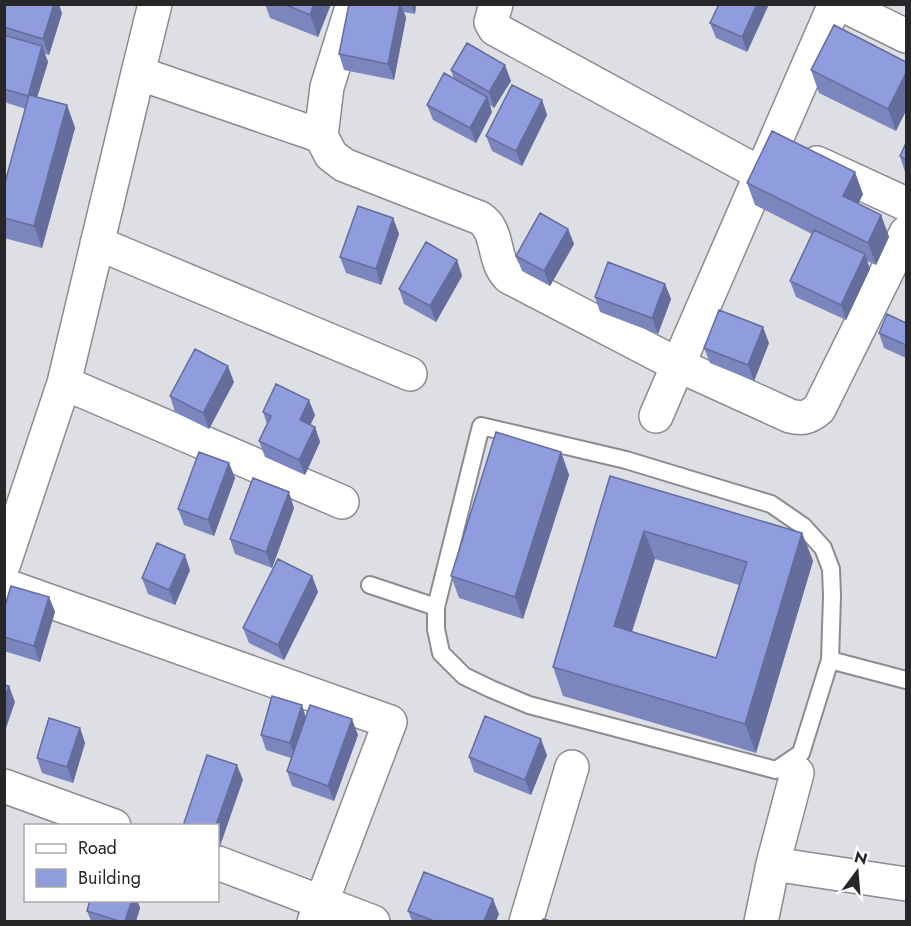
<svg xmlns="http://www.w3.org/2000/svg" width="911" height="926" font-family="Jost,sans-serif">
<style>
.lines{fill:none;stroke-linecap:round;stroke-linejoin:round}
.lane-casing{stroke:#8b8c91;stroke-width:20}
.street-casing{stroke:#8b8c91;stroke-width:36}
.secondary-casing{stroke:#8b8c91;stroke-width:36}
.lane{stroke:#fff;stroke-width:16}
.street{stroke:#fff;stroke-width:33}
.secondary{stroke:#fff;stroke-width:33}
.wall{fill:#7b86be;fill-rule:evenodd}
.shaded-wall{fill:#646d9b}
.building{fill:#8f9cdd;stroke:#646d9b;stroke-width:1.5;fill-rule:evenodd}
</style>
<rect width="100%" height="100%" fill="#dedfe5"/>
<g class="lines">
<defs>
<path id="lane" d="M370,585L436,607L481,426L626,460L771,504L803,526L823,548L831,569L832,596L830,660L906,680
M436,607V629L441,653L464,676L491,689L529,705L776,770L801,753L830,660"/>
<path id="street" d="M353,4L327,87L321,136L331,155L344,165L480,218C500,231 492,261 509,277L678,365L835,4
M496,4L491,22L495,29L761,174
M841,4L906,36
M138,73L155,4
M817,163L906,204
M97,243L410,374
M64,383L342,502
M656,416L678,365L790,416C802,419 808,418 819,409L906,233
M4,563L64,383L138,73L321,136
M4,786L114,826
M218,863L373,922
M773,864L797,773
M526,922L572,767
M761,922L773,864L906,884"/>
<path id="secondary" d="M4,585L390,722L314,922"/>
</defs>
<use href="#lane" class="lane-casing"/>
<use href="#street" class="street-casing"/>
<use href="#secondary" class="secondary-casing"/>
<use href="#lane" class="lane"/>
<use href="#street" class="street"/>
<use href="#secondary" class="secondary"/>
</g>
<path class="wall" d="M4,4L62,13L49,55L45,54L48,62L37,97L67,105L75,128L42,248L4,238V186L26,109L4,102Z
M265,4H331L318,37L270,18Z
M349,4H416L415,14L404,12L406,18L394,80L344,70L339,54Z
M719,4H769L747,52L716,38L710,23Z
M906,62L896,131L819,93L811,70Z
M451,70L511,81L494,108L490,105L492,112L476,143L433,120L427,105L454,79Z
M542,100L547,115L522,166L492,151L486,136Z
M906,143V172H905L900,156Z
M747,183L863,194L858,204L881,215L889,237L876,265L867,261L870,269L846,320L796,297L790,281L812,234L755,205Z
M393,218L399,234L381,285L346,273L340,257Z
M568,229L574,244L550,286L522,271L516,256Z
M457,260L462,276L436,322L404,304L399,289Z
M665,284L671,299L658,334L600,312L595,297Z
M906,323V358L884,348L879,333Z
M769,343L754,381L710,363L704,348Z
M234,382L209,429L175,412L170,396Z
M263,412L315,415L310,425L315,427L320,442L305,475L265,457L259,441L267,424Z
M561,452L569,475L523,619L459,598L451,576Z
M229,463L235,478L214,536L184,525L178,509Z
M610,476L802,533L813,561L756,753L563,696L553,667ZM655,559L739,585L716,658L632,632Z
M294,508L272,568L235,554L230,539Z
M190,570L175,605L148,594L142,578Z
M312,576L318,592L284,660L249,643L243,628Z
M49,597L55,612L40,662L4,651V609Z
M306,717L358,735L334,801L292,786L287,771L291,758L266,750L261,735Z
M80,728L85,743L73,783L42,773L37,758Z
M547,755L531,795L474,772L469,757Z
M90,900H137L140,908L136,921H91L87,911Z
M408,911L499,914L496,921H412Z"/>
<path class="shaded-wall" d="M54,4H59L62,13L49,55L43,39Z
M314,4H331L318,37L310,15Z
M400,4H401L406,18L394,80L388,64Z
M411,4H416L415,14Z
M757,4H769L747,52L742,37Z
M42,46L48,62L33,111L28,96Z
M505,65L511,81L494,108L489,92Z
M906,73V111L896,131L888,109Z
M487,97L492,112L476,143L470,128Z
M542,100L547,115L522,166L516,151Z
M67,105L75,128L42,248L34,226Z
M855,172L863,194L851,219L843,196Z
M881,215L889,237L876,265L868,243Z
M393,218L399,234L381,285L376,269Z
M568,229L574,244L550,286L544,271Z
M865,254L870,269L846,320L841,305Z
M457,260L462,276L436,322L430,306Z
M665,284L671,299L658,334L652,318Z
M763,327L769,343L754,381L748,365Z
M228,366L234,382L209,429L203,413Z
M309,400L315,415L306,435L300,420Z
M315,427L320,442L305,475L299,460Z
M561,452L569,475L523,619L515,597Z
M229,463L235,478L214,536L208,520Z
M289,492L294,508L272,568L266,552Z
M644,531L655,559L624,655L614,626Z
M802,533L813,561L756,753L745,724Z
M185,555L190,570L175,605L169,590Z
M312,576L318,592L284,660L278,645Z
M49,597L55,612L40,662L34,646Z
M9,686L15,702L4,734V701Z
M302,705L307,721L296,759L290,743Z
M352,719L358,735L334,801L328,786Z
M80,728L85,743L73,783L67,767Z
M541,739L547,755L531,795L525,780Z
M237,765L243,780L219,849L218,845V825H216Z
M493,899L499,914L496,921H484Z
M132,900H137L140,908L136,921H125Z"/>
<path class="building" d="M4,4H54L43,39L4,27Z
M284,4H314L310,15Z
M349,4H400L388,64L339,54Z
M719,4H757L742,37L710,23Z
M834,25L906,62V73L888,109L811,70Z
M4,35L42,46L28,96L4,89Z
M467,43L505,65L489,92L451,70Z
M444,73L487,97L470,128L427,105Z
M512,85L542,100L516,151L486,136Z
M29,95L67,105L34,226L4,218V186Z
M772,131L855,172L843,196L881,215L868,243L747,183Z
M906,143V160L900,156Z
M358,206L393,218L376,269L340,257Z
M540,213L568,229L544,271L516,256Z
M814,230L865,254L841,305L790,281Z
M426,242L457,260L430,306L399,289Z
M608,262L665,284L652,318L595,297Z
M719,310L763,327L748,365L704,348Z
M887,314L906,323V345L879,333Z
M195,349L228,366L203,413L170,396Z
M276,384L309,400L300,420L315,427L299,460L259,441L271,416L263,412Z
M496,432L561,452L515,597L451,576Z
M199,452L229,463L208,520L178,509Z
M610,476L802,533L745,724L553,667ZM644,531L747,562L716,658L614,626Z
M253,478L289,492L266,552L230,539Z
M157,543L185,555L169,590L142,578Z
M278,559L312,576L278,645L243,628Z
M11,586L49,597L34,646L4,637V609Z
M4,685L9,686L4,701Z
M272,696L302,705L290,743L261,735Z
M310,705L352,719L328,786L287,771Z
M485,716L541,739L525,780L469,757Z
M49,718L80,728L67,767L37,758Z
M207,755L237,765L216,825H191L184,823Z
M424,872L493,899L484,921H434L408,911Z
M90,900H132L125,921H119L87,911Z
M543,919L551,921H542Z"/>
<rect width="911" height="926" fill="none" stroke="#272729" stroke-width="12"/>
<rect x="24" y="824" width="195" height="78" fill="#ffffff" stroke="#a9a9a9" stroke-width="1.5"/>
<rect x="36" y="844" width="30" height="9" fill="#ffffff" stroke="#a9a9a9" stroke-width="1.5"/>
<text x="78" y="854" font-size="18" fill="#272729">Road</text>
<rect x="36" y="869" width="30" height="18" fill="#8f9cdd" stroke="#a9a9a9" stroke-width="1.5"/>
<text x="78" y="884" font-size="18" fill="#272729">Building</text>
<g transform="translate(857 872) rotate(16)" stroke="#ffffff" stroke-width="4.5" paint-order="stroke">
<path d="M0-4.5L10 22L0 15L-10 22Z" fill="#272729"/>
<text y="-9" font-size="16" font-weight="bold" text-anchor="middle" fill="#272729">N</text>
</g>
</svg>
